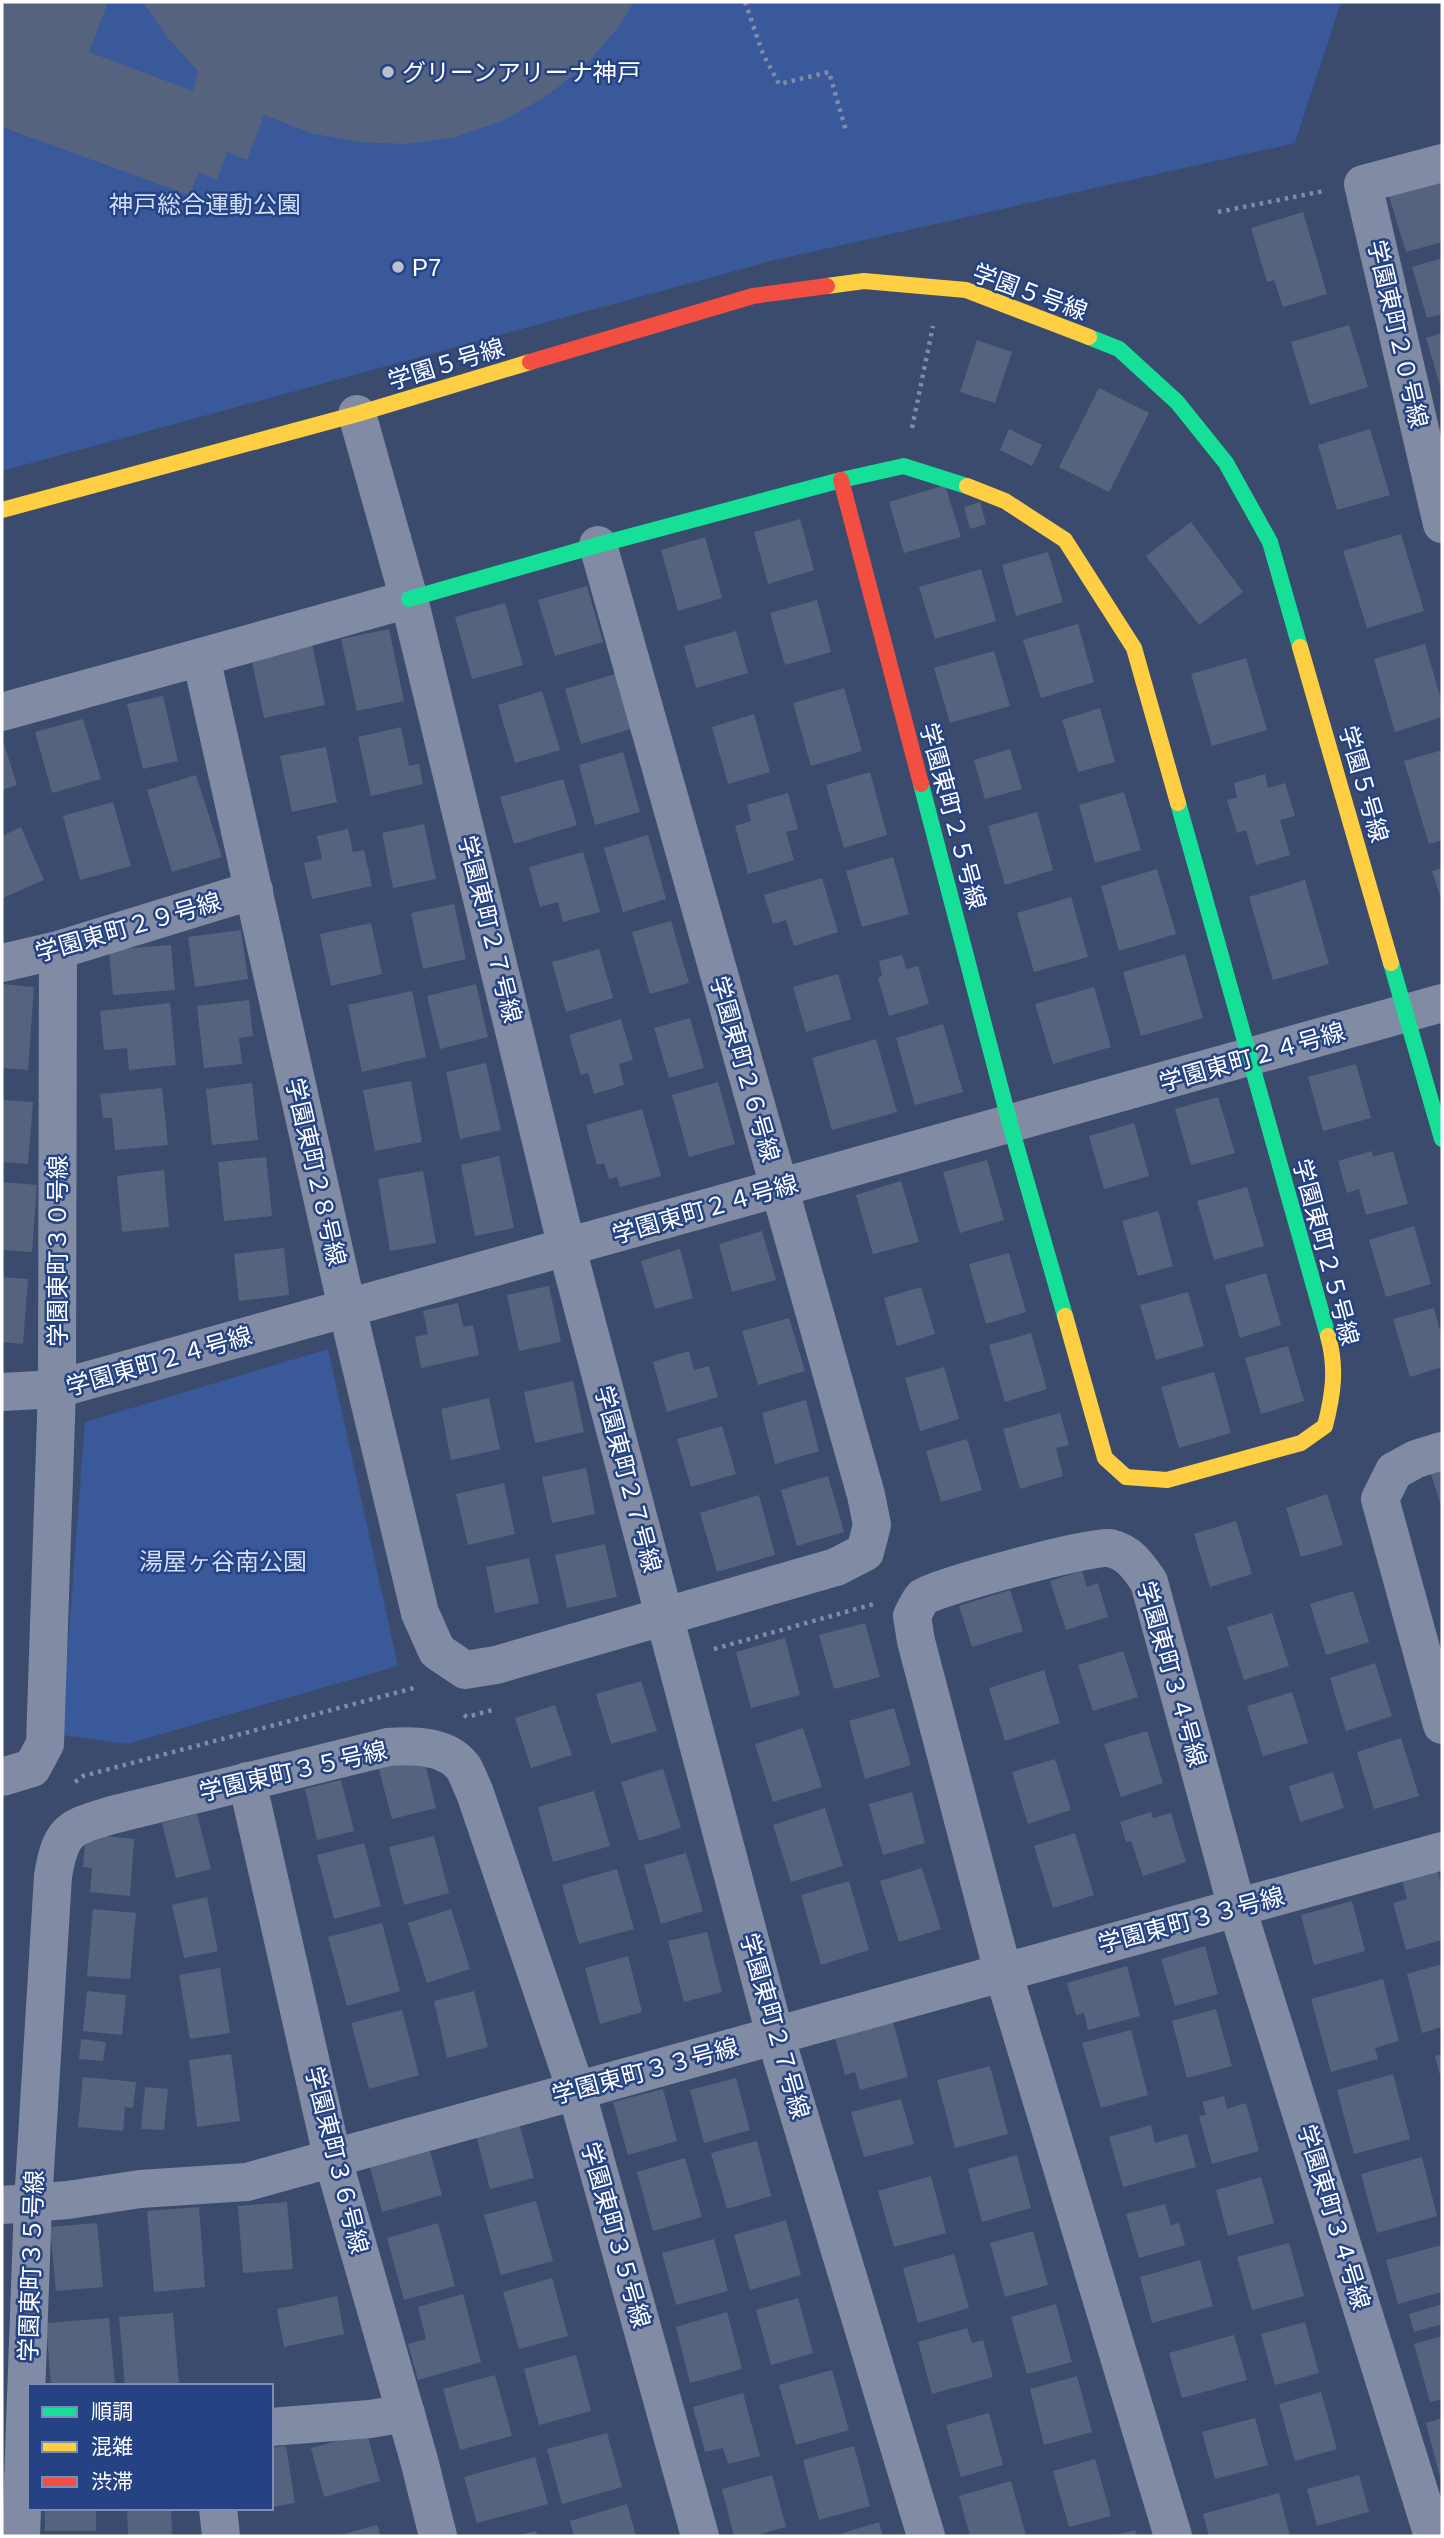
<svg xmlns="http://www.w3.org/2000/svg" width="1444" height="2538" font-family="Arial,'Noto Sans JP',sans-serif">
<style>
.green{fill:#39599a}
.building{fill:#56637f}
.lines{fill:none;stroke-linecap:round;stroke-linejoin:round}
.path{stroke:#818ca4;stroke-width:4.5;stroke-dasharray:3.5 5;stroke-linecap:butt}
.street{stroke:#818ca4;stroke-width:38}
.fast{stroke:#16e098;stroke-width:16}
.slow{stroke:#ffcf43;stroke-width:16}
.jam{stroke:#f24e42;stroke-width:16}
.poi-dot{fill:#bac0cc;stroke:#254384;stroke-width:2.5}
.labels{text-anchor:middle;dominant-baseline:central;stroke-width:5;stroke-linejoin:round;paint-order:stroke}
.poi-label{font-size:24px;fill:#fff;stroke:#254384;text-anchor:start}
.park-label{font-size:24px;fill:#d2def6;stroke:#254384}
.street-label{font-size:24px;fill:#fff;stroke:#254384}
</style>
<rect width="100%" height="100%" fill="#3b4b6e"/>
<path class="green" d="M2,2H1341L1295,143L771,261L2,471Z
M328,1349L398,1666L127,1744L61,1735L85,1422Z"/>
<path class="building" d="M4,2H108L89,52L193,91L198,71L168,38L143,2H634L616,30L584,67L545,97L502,121L455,137L407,144L358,142L310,133L264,115L247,160L227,152L217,180L199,172L189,195L2,127V7Z
M1442,177V242L1406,252L1388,193Z
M1303,212L1327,294L1283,307L1274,280L1267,282L1251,228Z
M1442,258V314L1427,318L1412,267Z
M1349,325L1368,387L1310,405L1291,342Z
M1442,333V392L1426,338Z
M977,340L1012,352L995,403L960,392Z
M1099,388L1149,413L1109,492L1059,467Z
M1009,429L1042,445L1032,466L1000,450Z
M1370,429L1390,495L1337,510L1318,445Z
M945,485L961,537L904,553L889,502Z
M980,502L986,524L970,529L964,507Z
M800,519L814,570L768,584L754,532Z
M1191,522L1243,592L1199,625L1146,556Z
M1401,534L1424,611L1367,628L1343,551Z
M705,537L722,598L678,611L661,550Z
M1048,552L1063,602L1016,616L1002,565Z
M981,569L996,621L935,639L919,587Z
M587,586L603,642L555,656L538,600Z
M817,600L831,652L785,665L770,613Z
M505,603L523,665L472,679L455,617Z
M1078,624L1094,682L1041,698L1023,640Z
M389,629L404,701L357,711L341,639Z
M736,631L748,673L696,688L684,646Z
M312,644L325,705L264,718L251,657Z
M1425,644L1442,703V717L1395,732L1374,659Z
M994,651L1010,706L950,723L934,668Z
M1246,658L1267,730L1212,746L1191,674Z
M615,674L631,729L581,744L565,689Z
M844,688L862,751L811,766L793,703Z
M542,691L560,750L515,763L498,705Z
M163,696L178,761L143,769L127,704Z
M1100,708L1115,762L1078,772L1062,720Z
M754,714L770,772L728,784L712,727Z
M83,719L101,779L52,793L35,732Z
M401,727L409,766L419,764L423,784L371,796L358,737Z
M2,738L17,785L2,790Z
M326,747L337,802L292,812L280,756Z
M1010,749L1022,789L985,799L974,760Z
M1442,750V840L1429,844L1404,761Z
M623,752L640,812L595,825L579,765Z
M870,772L887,835L844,848L826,785Z
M1265,774L1268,788L1285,783L1295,816L1280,820L1290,855L1256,865L1246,830L1237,833L1227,800L1237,798L1234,783Z
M196,775L222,857L172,872L147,790Z
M563,779L577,825L514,844L500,797Z
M1124,792L1141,850L1095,863L1079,805Z
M788,793L798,829L786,832L794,860L748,874L735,826L751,821L747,805Z
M113,802L131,866L80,880L63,816Z
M1037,812L1053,870L1005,885L988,826Z
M424,824L436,879L393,888L382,833Z
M21,827L44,880L3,898L2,836Z
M348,829L353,852L364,850L372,886L312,899L304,863L322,859L317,836Z
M648,835L666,899L623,912L604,848Z
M583,852L600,912L563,922L558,902L540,907L529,867Z
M893,857L909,914L862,927L846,871Z
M1442,868V902L1432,871Z
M1157,869L1176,934L1119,951L1101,886Z
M822,878L838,932L794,946L786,920L773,924L764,895Z
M1305,880L1329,964L1273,980L1249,897Z
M1071,897L1088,957L1034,972L1017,913Z
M454,904L466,959L423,969L411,913Z
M671,921L689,983L650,994L632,932Z
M371,923L382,974L331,986L320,934Z
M241,930L248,979L195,987L188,937Z
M171,945L175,990L113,995L109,950Z
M599,949L613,998L566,1012L552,962Z
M1185,954L1203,1018L1141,1036L1123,972Z
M902,955L906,969L918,966L929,1004L889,1016L878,978L882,976L879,961Z
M838,974L851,1019L806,1032L793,987Z
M2,984L34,987L28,1070L2,1068Z
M476,984L488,1037L440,1049L427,996Z
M1094,987L1111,1047L1053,1064L1035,1004Z
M412,991L426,1057L362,1072L348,1005Z
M249,1000L253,1036L239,1038L242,1064L204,1068L197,1006Z
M170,1003L176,1065L129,1070L127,1048L104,1050L100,1011Z
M690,1018L704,1068L669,1078L654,1028Z
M621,1019L633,1060L619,1064L624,1085L594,1094L588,1073L581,1075L569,1035Z
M943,1024L963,1092L915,1105L896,1038Z
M876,1039L897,1112L832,1130L812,1058Z
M486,1063L501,1130L460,1139L446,1072Z
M1356,1064L1371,1118L1323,1131L1308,1077Z
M411,1081L422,1142L375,1151L363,1090Z
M718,1082L735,1144L689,1157L672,1095Z
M252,1083L258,1140L212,1145L206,1089Z
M162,1088L168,1145L115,1150L112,1118H103L100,1094Z
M1218,1097L1235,1153L1191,1165L1175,1109Z
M2,1100L33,1102L28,1164L2,1162Z
M642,1109L661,1176L620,1187L617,1177L609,1179L604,1163L597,1165L586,1125Z
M1134,1123L1149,1176L1104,1189L1089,1136Z
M1372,1151L1373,1157L1393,1151L1408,1204L1366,1215L1359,1189L1347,1193L1338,1161Z
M499,1156L514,1228L475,1236L461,1165Z
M266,1157L272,1216L224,1221L218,1162Z
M987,1160L1004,1220L960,1233L943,1172Z
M164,1170L169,1227L122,1232L117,1176Z
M423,1171L436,1243L390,1251L378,1179Z
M901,1181L919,1242L873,1254L856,1195Z
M2,1182L37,1185L32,1252L2,1250Z
M1247,1187L1264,1246L1214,1260L1197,1201Z
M1158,1211L1173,1266L1138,1276L1122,1221Z
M1414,1226L1431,1284L1386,1297L1369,1240Z
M762,1231L776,1280L732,1292L719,1244Z
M284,1248L289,1295L239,1301L234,1254Z
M680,1249L693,1298L655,1309L641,1261Z
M1009,1253L1026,1312L986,1324L969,1264Z
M1266,1273L1281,1325L1240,1338L1225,1285Z
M2,1277L28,1279L23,1344L2,1342Z
M549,1286L561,1342L519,1351L507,1295Z
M921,1287L935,1334L897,1346L884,1298Z
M1188,1292L1204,1346L1156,1360L1140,1305Z
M458,1303L463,1327L473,1325L479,1355L421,1368L415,1337L428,1334L423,1311Z
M1434,1308L1442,1338V1367L1410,1377L1393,1319Z
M789,1318L805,1371L758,1385L742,1331Z
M1031,1333L1047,1389L1005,1402L989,1345Z
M1288,1346L1304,1401L1261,1414L1245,1358Z
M689,1351L694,1370L709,1366L718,1397L667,1412L653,1362Z
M944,1367L959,1419L920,1431L905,1378Z
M1214,1372L1231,1433L1179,1448L1161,1387Z
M573,1381L584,1432L535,1443L524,1392Z
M489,1398L500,1449L451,1460L441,1409Z
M806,1400L819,1451L775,1464L762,1413Z
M1060,1413L1069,1445L1056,1448L1063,1476L1020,1489L1003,1429Z
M722,1426L736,1474L691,1487L677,1439Z
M967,1439L982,1490L941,1502L926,1451Z
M1442,1464V1509L1429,1468Z
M586,1468L595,1514L552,1523L542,1477Z
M828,1476L844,1532L797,1546L781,1490Z
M504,1483L515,1534L468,1545L456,1494Z
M1327,1494L1343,1545L1301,1557L1286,1508Z
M759,1495L775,1555L717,1572L700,1513Z
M1236,1521L1252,1574L1210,1587L1194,1534Z
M605,1544L617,1597L567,1608L555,1555Z
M529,1558L539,1603L495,1613L486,1567Z
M1082,1571L1087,1587L1098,1583L1108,1617L1066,1630L1050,1581Z
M1010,1590L1023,1631L972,1647L959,1606Z
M1353,1591L1369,1642L1326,1655L1310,1604Z
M1272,1613L1289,1666L1244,1680L1227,1627Z
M865,1623L880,1677L834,1689L819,1635Z
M785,1638L800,1695L751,1708L736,1652Z
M1123,1651L1138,1697L1093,1711L1078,1665Z
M1375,1663L1392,1716L1346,1731L1330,1678Z
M1044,1670L1060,1723L1005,1741L989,1688Z
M641,1681L657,1731L611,1744L596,1694Z
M1292,1692L1308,1743L1263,1756L1247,1706Z
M555,1705L572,1755L531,1768L515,1718Z
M894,1708L911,1765L865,1779L849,1721Z
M803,1728L822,1787L773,1802L755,1744Z
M1147,1731L1163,1783L1121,1797L1104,1744Z
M1401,1738L1419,1796L1374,1809L1357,1752Z
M423,1755L436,1808L392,1819L378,1766Z
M1055,1759L1071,1810L1028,1824L1012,1772Z
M663,1769L681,1828L639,1841L621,1782Z
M1333,1772L1344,1808L1300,1822L1289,1786Z
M341,1780L354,1831L317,1840L305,1789Z
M594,1791L610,1846L553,1862L538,1807Z
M912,1792L925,1843L883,1855L869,1804Z
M825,1808L843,1866L791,1882L773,1825Z
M1151,1812L1153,1818L1171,1813L1186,1862L1143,1876L1131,1841L1126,1842L1120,1822Z
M197,1814L211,1869L176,1878L162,1823Z
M1075,1833L1094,1895L1053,1908L1034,1846Z
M86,1834L134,1839L130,1896L90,1892L92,1868L83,1867Z
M434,1836L449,1893L404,1905L389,1847Z
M364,1843L381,1906L334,1919L317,1855Z
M686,1853L703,1911L661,1924L644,1865Z
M922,1868L941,1929L899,1942L880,1881Z
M617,1869L634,1929L579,1944L562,1885Z
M1438,1871L1442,1889V1940L1406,1950L1393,1903L1407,1899L1402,1880Z
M849,1881L869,1950L821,1965L801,1895Z
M207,1897L218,1951L184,1958L172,1905Z
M1352,1901L1365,1951L1314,1965L1301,1915Z
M93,1909L136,1913L130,1979L87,1976Z
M451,1909L470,1969L427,1983L408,1923Z
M382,1923L400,1991L347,2006L328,1937Z
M707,1932L722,1992L684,2002L668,1941Z
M1205,1946L1218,1994L1175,2006L1161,1959Z
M628,1956L642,2012L600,2024L585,1968Z
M1442,1964V2027L1422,2033L1407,1974Z
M1127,1966L1140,2016L1088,2030L1084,2013L1076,2015L1067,1983Z
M220,1968L230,2033L190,2039L179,1975Z
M1383,1979L1399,2041L1375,2048L1378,2059L1331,2072L1311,1999Z
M87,1991L126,1995L122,2035L83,2031Z
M474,1991L488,2047L447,2058L434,2001Z
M1216,2009L1232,2066L1187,2078L1172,2021Z
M402,2010L419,2075L369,2089L351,2023Z
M891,2014L908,2077L860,2090L855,2072L845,2075L833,2030Z
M1131,2030L1148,2095L1101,2108L1082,2043Z
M81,2039L106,2042L103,2061L79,2059Z
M231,2054L240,2121L197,2127L189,2060Z
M1442,2054V2079H1441L1435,2056Z
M990,2066L1008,2134L955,2148L937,2080Z
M1393,2074L1410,2139L1354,2154L1337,2090Z
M83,2077L136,2082L133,2108L125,2107L123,2131L78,2127Z
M736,2078L750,2130L704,2143L690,2090Z
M145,2087L168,2089L164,2130L141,2129Z
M663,2089L677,2141L628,2155L613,2102Z
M1224,2096L1227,2109L1246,2103L1259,2151L1212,2164L1199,2116L1206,2115L1202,2102Z
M901,2099L914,2144L864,2157L851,2112Z
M519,2123L534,2178L490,2189L476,2135Z
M1151,2125L1155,2143L1187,2134L1196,2167L1123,2187L1109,2137Z
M757,2141L771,2196L727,2209L711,2153Z
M430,2151L442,2195L382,2212L370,2167Z
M1017,2155L1031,2208L982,2222L968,2169Z
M1422,2157L1437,2216L1377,2233L1361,2174Z
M685,2158L702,2217L653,2231L637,2172Z
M931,2176L946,2233L894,2247L878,2191Z
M1261,2177L1274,2223L1228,2236L1216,2190Z
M536,2201L553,2261L501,2275L484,2215Z
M287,2202L293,2269L243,2273L238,2206Z
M1165,2204L1171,2225L1179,2223L1185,2245L1139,2258L1126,2214Z
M199,2207L205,2287L154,2292L147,2211Z
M786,2220L801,2275L750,2290L734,2235Z
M97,2223L103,2287L56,2291L50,2227Z
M438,2223L455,2286L404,2300L387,2238Z
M1033,2231L1048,2285L1005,2297L990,2243Z
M714,2239L728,2291L676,2305L662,2253Z
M1289,2243L1304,2296L1252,2310L1237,2257Z
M1442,2245V2292L1398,2304L1386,2260Z
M954,2254L969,2308L918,2323L903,2268Z
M1200,2260L1213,2306L1152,2323L1140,2277Z
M552,2278L568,2336L519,2349L503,2292Z
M463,2294L481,2362L418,2380L408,2344L426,2339L418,2307Z
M337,2296L344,2334L284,2347L277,2309Z
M798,2298L813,2353L771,2365L756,2310Z
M1056,2304L1072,2362L1027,2374L1011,2317Z
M1442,2304V2324L1414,2332L1409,2314Z
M727,2312L742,2369L690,2383L676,2327Z
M173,2313L179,2386H125L119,2317Z
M109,2318L115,2386H51L46,2323Z
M1305,2322L1319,2373L1275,2385L1261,2334Z
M967,2328L972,2343L983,2340L993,2377L932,2394L918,2342Z
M1234,2335L1247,2380L1182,2398L1169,2353Z
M1442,2336V2399L1430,2402L1414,2344Z
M576,2355L591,2411L539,2425L524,2369Z
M832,2370L849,2430L796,2445L779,2385Z
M495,2375L512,2436L460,2450L443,2389Z
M1077,2376L1092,2432L1044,2445L1030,2389Z
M1321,2392L1337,2449L1295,2461L1279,2404Z
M743,2393L760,2456L728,2464L723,2448L705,2452L693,2407Z
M989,2413L1003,2465L961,2477L946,2425Z
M1255,2418L1268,2465L1215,2479L1202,2432Z
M1442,2418V2481H1441L1426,2423Z
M367,2433L380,2481L324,2497L311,2448Z
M607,2433L622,2487L562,2504L547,2449Z
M286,2446L295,2503L271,2507V2448Z
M854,2446L870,2506L819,2520L803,2460Z
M535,2457L548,2504L477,2523L464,2477Z
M1095,2459L1111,2516L1069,2527L1053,2471Z
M772,2475L786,2527L753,2536H734L722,2489Z
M1359,2475L1369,2512L1317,2526L1307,2489Z
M1011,2481L1026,2536H970L959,2496Z
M1279,2493L1290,2536H1209L1203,2514Z
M627,2504L636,2536H574L570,2521Z
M45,2508H96V2531H45Z
M127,2508H171L172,2536H128Z
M879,2522L883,2536H833Z
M377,2525L381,2536H340V2535Z
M1135,2530L1137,2536H1115V2535Z
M536,2531L538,2536H519V2535Z"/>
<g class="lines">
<path class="path" d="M745,2L763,54L779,84L829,72L846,131
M1218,212L1324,191
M912,428L933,326
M714,1649L874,1604
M464,1715L467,1717L496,1709
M75,1782L83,1776L414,1688L417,1690"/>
<path class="street" d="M1442,163L1363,184L1442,524
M357,414L409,599L567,1248L775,2035L926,2536
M201,657L409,599
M2,712L201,657L347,1308L420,1613L437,1651L465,1670L496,1665L836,1567L865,1552L872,1525L866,1495L598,545
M2,963L58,950L254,890
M2,1392L57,1389L1442,1003
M1442,1451L1416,1459L1394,1471L1380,1499L1442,1725
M2,1777L32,1768L45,1744L57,1389L58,950
M247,1781L332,2156L419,2460L438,2536
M2,2205L68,2200L140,2189L247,2182L1442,1851
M271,2427L370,2419L406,2413
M218,2508L221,2536
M21,2536L33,2203L53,1876C61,1829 69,1828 112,1815L388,1747C413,1745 446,1745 463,1767C468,1775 471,1785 475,1793L576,2090L700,2536
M1173,2536L1003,1972L916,1641L912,1616C915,1610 919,1601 923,1597C934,1588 1096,1544 1110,1548C1130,1553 1138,1566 1149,1582L1237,1908L1433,2536"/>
<path class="fast" d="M1089,337L1119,349L1177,402L1226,463L1270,542L1300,647
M409,599L598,545L841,480L904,466L967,486
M921,784L1010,1124L1065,1316
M1178,803L1328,1336
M1391,963L1442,1139"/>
<path class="slow" d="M827,286L864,281L966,290L1089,337
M967,486L1005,501L1065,540L1134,648L1178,803
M2,510L357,414L530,362
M1300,647L1391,963
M1065,1316L1105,1458L1126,1477L1167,1480L1301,1443L1325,1426C1333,1395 1337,1368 1328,1336"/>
<path class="jam" d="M530,362L753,296L827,286
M841,480L921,784"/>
</g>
<g class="poi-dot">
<circle cx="388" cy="72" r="7"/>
<circle cx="398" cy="267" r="7"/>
</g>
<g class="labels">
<g class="poi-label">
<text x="402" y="72">グリーンアリーナ神戸</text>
<text x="412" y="267">P7</text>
</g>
<g class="park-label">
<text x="205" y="204">神戸総合運動公園</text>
<text x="223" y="1561">湯屋ヶ谷南公園</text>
</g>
<g class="street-label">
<text transform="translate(1030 292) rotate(20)">学園５号線</text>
<text transform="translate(1398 334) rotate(77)">学園東町２０号線</text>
<text transform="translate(446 364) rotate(-17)">学園５号線</text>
<text transform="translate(1364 784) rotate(74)">学園５号線</text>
<text transform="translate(953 816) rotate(75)">学園東町２５号線</text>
<text transform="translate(128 927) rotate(-16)">学園東町２９号線</text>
<text transform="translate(490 929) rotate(76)">学園東町２７号線</text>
<text transform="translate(1252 1057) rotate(-16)">学園東町２４号線</text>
<text transform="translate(745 1069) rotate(74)">学園東町２６号線</text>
<text transform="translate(316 1172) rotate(77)">学園東町２８号線</text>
<text transform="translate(705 1209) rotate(-16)">学園東町２４号線</text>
<text transform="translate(57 1251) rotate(-90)">学園東町３０号線</text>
<text transform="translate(1326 1252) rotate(75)">学園東町２５号線</text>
<text transform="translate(159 1361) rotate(-16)">学園東町２４号線</text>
<text transform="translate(628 1479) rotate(75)">学園東町２７号線</text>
<text transform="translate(1172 1674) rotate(74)">学園東町３４号線</text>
<text transform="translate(293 1771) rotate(-13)">学園東町３５号線</text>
<text transform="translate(1191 1920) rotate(-15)">学園東町３３号線</text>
<text transform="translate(775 2026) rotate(74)">学園東町２７号線</text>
<text transform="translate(645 2071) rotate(-15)">学園東町３３号線</text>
<text transform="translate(337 2160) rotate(76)">学園東町３６号線</text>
<text transform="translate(1334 2217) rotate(73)">学園東町３４号線</text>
<text transform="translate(616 2235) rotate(74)">学園東町３５号線</text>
<text transform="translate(31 2266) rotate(-88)">学園東町３５号線</text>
</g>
</g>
<rect width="1444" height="2538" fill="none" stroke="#ffffff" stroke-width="7"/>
<rect x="28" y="2384" width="245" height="126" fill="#254384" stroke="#7c8eb5" stroke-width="2"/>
<rect x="42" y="2407" width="35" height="10" fill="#16e098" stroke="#7c8eb5" stroke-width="2"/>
<text x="91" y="2419" font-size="21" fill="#ffffff">順調</text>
<rect x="42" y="2442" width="35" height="10" fill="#ffcf43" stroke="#7c8eb5" stroke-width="2"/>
<text x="91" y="2454" font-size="21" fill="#ffffff">混雑</text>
<rect x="42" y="2477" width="35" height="10" fill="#f24e42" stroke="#7c8eb5" stroke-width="2"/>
<text x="91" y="2489" font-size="21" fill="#ffffff">渋滞</text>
</svg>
